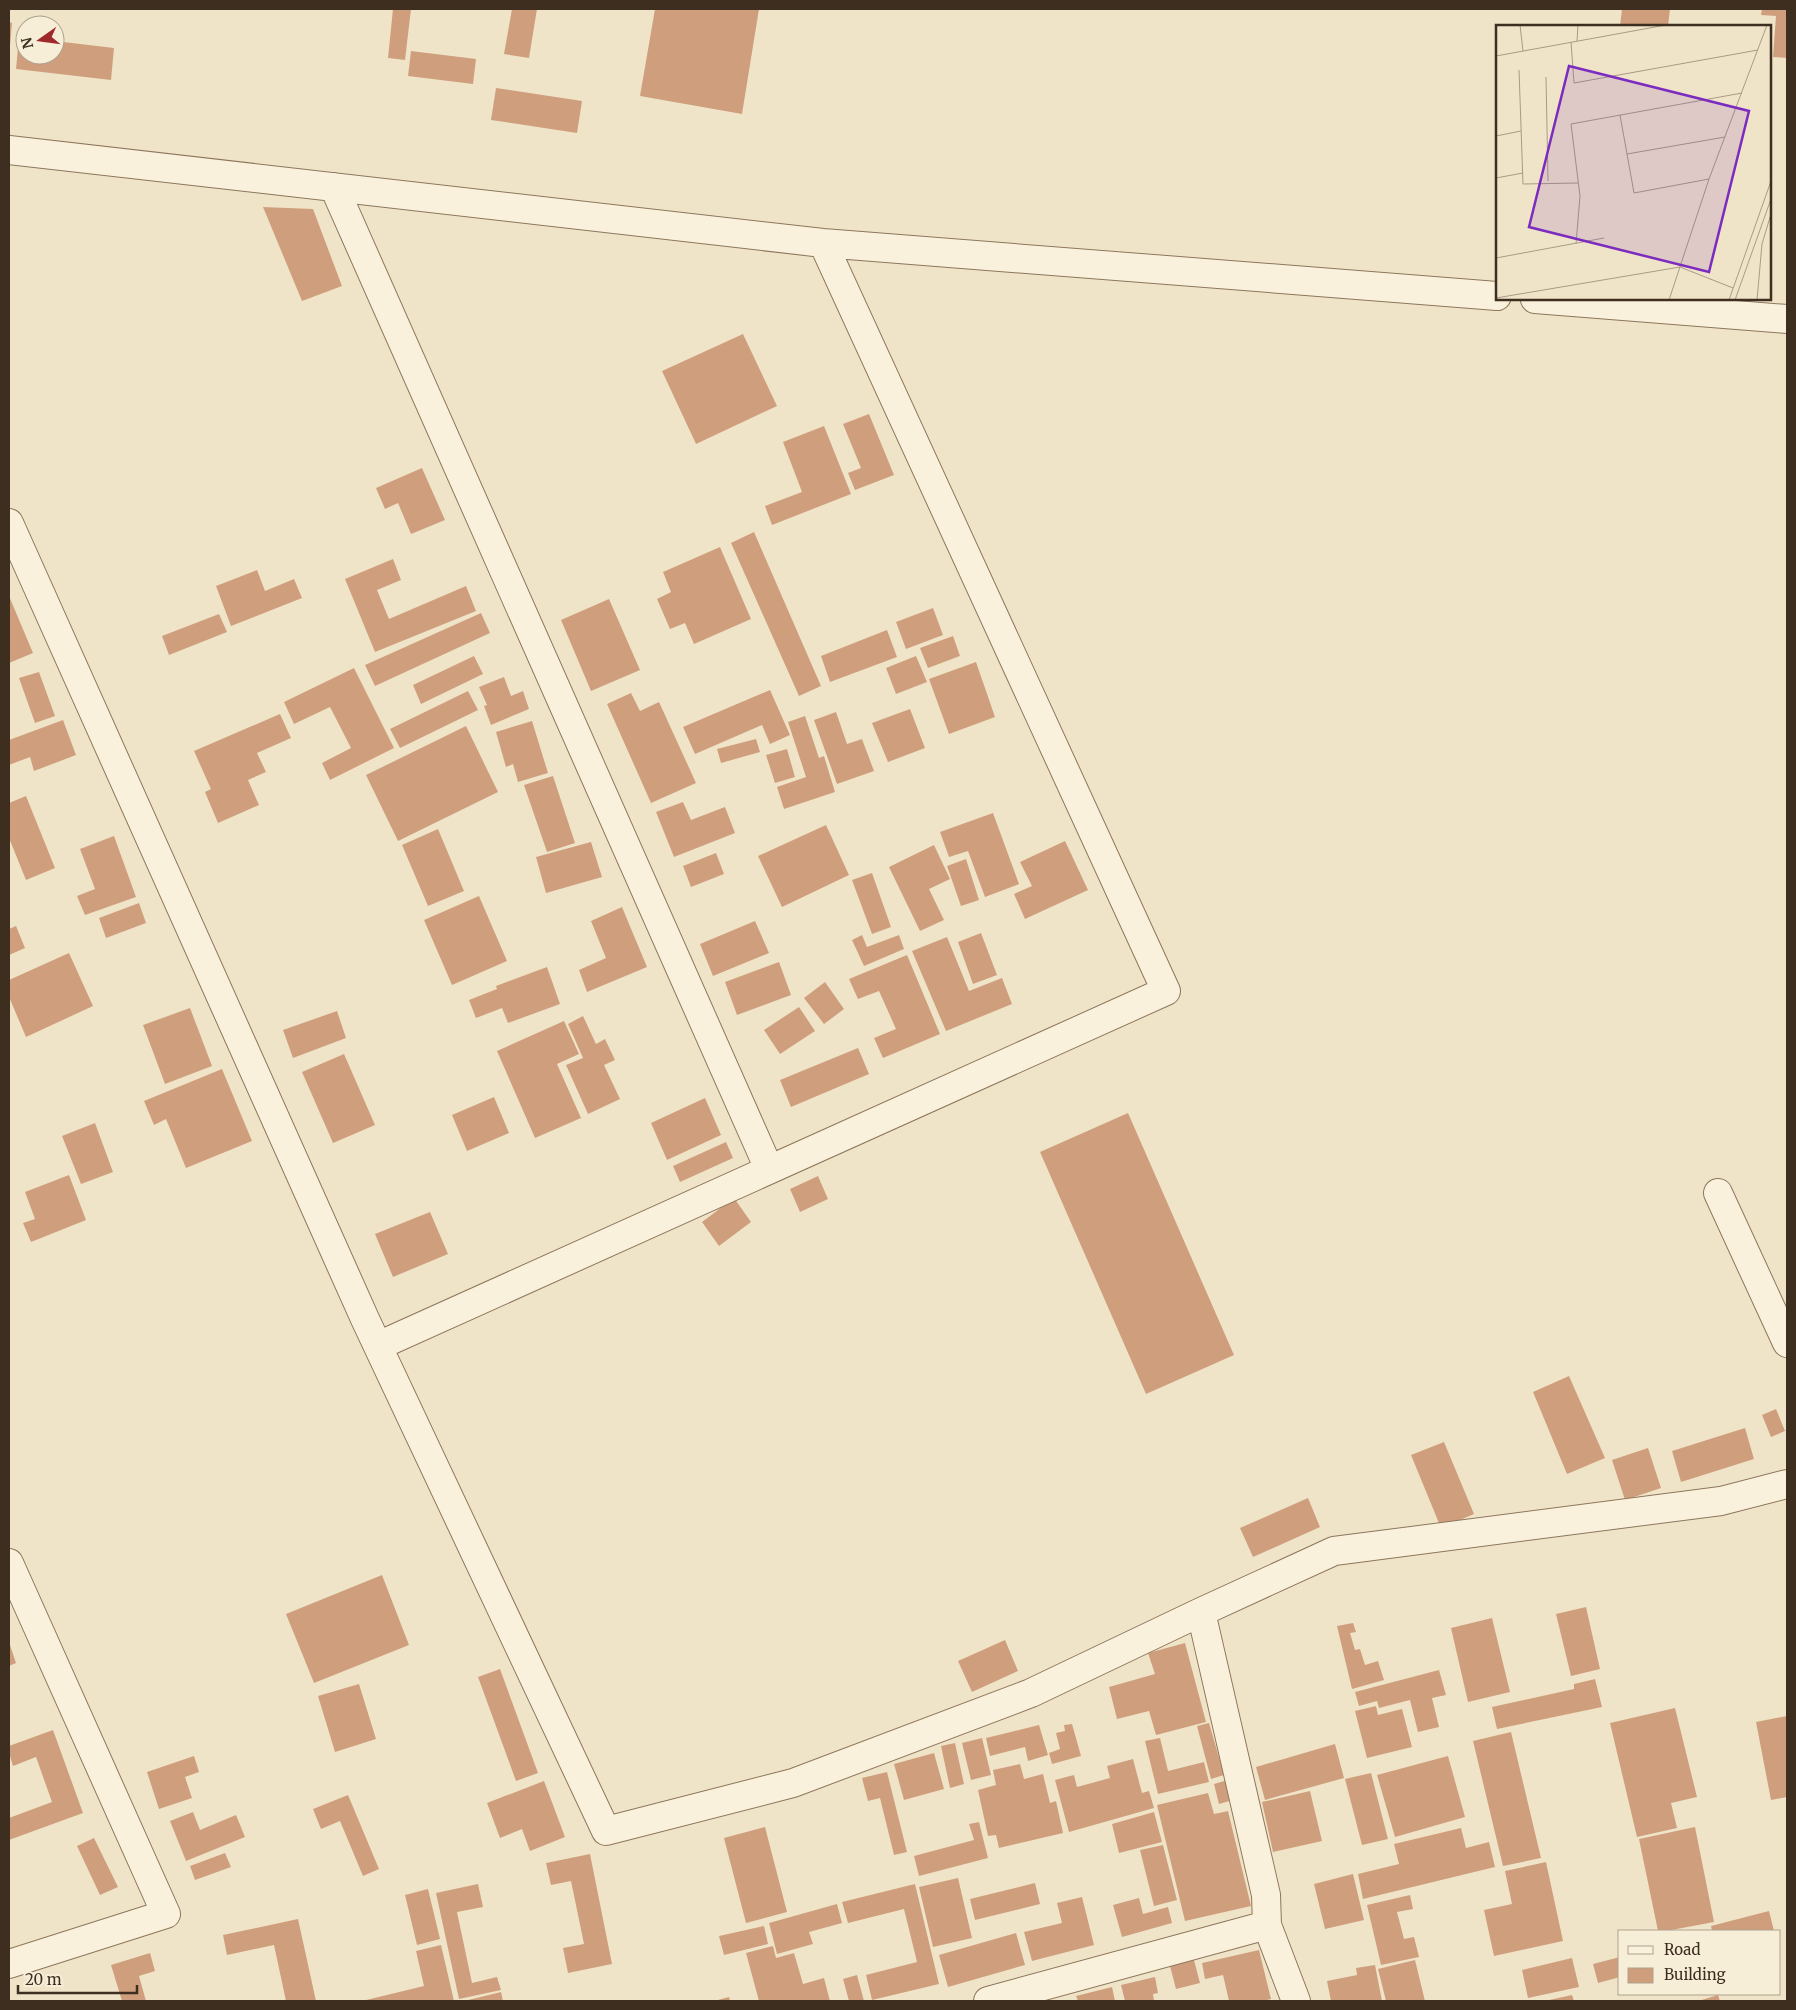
<svg xmlns="http://www.w3.org/2000/svg" width="1796" height="2010" font-family="Merriweather,serif">
<style>
.building{fill:#cf9f7d}
.lines{fill:none;stroke-linecap:round;stroke-linejoin:round}
.minor-casing{stroke:#8d765c;stroke-width:30}
.minor{stroke:#faf1dc;stroke-width:28}
.inset-road{fill:none;stroke:#a89b85;stroke-width:1}
.view{fill:#7b2cbf;fill-opacity:0.15;stroke:#7b2cbf;stroke-width:2.5}
.inset-edge{fill:none;stroke:#3d2e20;stroke-width:2.5}
</style>
<rect width="100%" height="100%" fill="#f0e4c8"/>
<path class="building" d="M393,9H411L405,60L388,58Z
M512,9H537L529,58L504,54Z
M655,9H759L742,114L640,96Z
M1622,9H1670L1668,26H1620Z
M1762,9H1787V58L1773,57L1776,16L1761,15Z
M9,22L12,23L10,46H9Z
M19,37L25,38V55H55V41L114,48L111,80L16,69Z
M411,51L476,59L473,84L408,76Z
M496,88L582,101L577,133L491,120Z
M263,207L313,209L342,286L302,301Z
M743,334L777,406L696,444L662,371Z
M869,414L894,475L855,490L848,473L861,468L843,424Z
M824,426L851,494L772,525L765,506L802,492L783,442Z
M422,468L445,520L411,534L398,503L385,509L376,488Z
M754,532L821,686L799,696L731,543Z
M720,547L751,619L694,644L685,623L670,629L657,599L671,592L663,572Z
M393,559L401,580L377,590L389,619L466,586L476,611L375,652L345,579Z
M257,570L265,591L294,579L302,598L231,626L216,586Z
M9,596L33,653L9,663Z
M609,599L640,670L591,691L561,620Z
M933,608L943,635L906,649L896,622Z
M481,613L490,633L375,686L365,665Z
M219,614L227,632L169,655L162,636Z
M887,630L897,657L830,682L821,656Z
M953,636L960,656L928,668L920,648Z
M474,656L483,674L421,704L413,685Z
M916,656L927,682L896,694L886,668Z
M976,662L995,717L949,734L929,679Z
M354,668L394,748L330,780L322,763L351,748L330,707L294,724L284,702Z
M39,672L55,716L35,723L19,678Z
M504,677L511,696L523,691L529,709L491,725L484,706L487,705L479,687Z
M770,690L790,735L770,744L762,725L695,754L683,727Z
M468,691L478,710L400,748L390,729Z
M631,693L640,711L659,702L696,783L651,803L607,704Z
M910,709L925,748L888,762L872,723Z
M836,712L847,744L862,739L874,771L837,784L814,720Z
M280,714L291,738L257,753L266,772L248,780L259,805L218,823L205,792L211,789L194,751Z
M805,716L819,758L824,756L835,792L784,809L777,787L806,777L788,722Z
M63,720L76,755L34,771L30,757L9,765V740Z
M532,721L548,773L518,782L513,764L506,767L496,732Z
M466,726L498,792L398,841L366,775Z
M756,739L760,752L721,763L717,749Z
M787,749L795,777L775,783L766,755Z
M553,776L575,843L547,852L524,785Z
M26,796L55,868L26,880L9,838V803Z
M683,802L691,820L725,807L735,833L674,857L656,812Z
M993,813L1019,884L985,897L968,851L949,857L940,832Z
M826,825L849,875L782,907L758,856Z
M438,829L464,891L428,906L402,845Z
M114,836L136,897L85,915L77,896L95,889L80,849Z
M1065,841L1088,890L1025,919L1014,894L1032,886L1020,862Z
M591,842L602,877L546,893L536,857Z
M934,845L950,879L929,889L944,920L920,931L889,867Z
M716,853L724,874L691,887L683,866Z
M966,859L979,900L961,906L947,866Z
M872,873L891,927L872,934L852,880Z
M479,896L507,961L452,985L424,920Z
M139,903L146,923L106,938L99,918Z
M622,907L647,967L587,992L579,970L606,958L591,921Z
M755,921L769,953L713,976L700,944Z
M16,926L25,948L9,955V929Z
M981,933L997,975L973,984L958,942Z
M862,935L867,947L899,935L904,949L864,966L852,940Z
M947,937L969,991L1002,978L1012,1004L946,1031L912,951Z
M69,953L93,1006L26,1037L9,997V980Z
M907,955L940,1034L883,1058L874,1038L896,1029L879,991L858,999L849,979Z
M779,962L791,995L737,1015L725,982Z
M547,967L560,1004L508,1023L502,1008L476,1018L469,1000L497,989L496,986Z
M825,982L844,1009L824,1024L804,998Z
M799,1007L815,1031L780,1054L764,1030Z
M190,1008L212,1066L165,1084L143,1025Z
M337,1011L346,1038L293,1058L283,1030Z
M583,1016L596,1044L605,1039L615,1060L604,1065L620,1099L588,1114L566,1065L583,1058L568,1024Z
M564,1021L579,1054L557,1064L581,1118L535,1138L497,1051Z
M858,1048L869,1074L791,1107L780,1080Z
M344,1054L375,1125L333,1143L302,1072Z
M222,1069L252,1141L186,1168L166,1119L154,1125L144,1101Z
M494,1097L509,1133L467,1151L452,1115Z
M705,1098L721,1135L667,1160L651,1123Z
M1128,1113L1234,1355L1146,1394L1040,1152Z
M95,1123L113,1172L81,1184L62,1136Z
M726,1142L733,1158L680,1182L673,1166Z
M69,1175L86,1220L31,1242L23,1223L35,1219L25,1192Z
M818,1176L828,1199L800,1212L790,1189Z
M734,1198L751,1222L719,1246L702,1222Z
M430,1212L448,1254L393,1277L375,1234Z
M1569,1376L1605,1458L1567,1474L1533,1392Z
M1776,1409L1785,1431L1771,1437L1762,1415Z
M1745,1428L1754,1459L1681,1482L1672,1451Z
M1444,1442L1474,1514L1441,1528L1411,1455Z
M1648,1448L1661,1488L1625,1500L1612,1460Z
M1308,1498L1320,1527L1253,1557L1240,1528Z
M382,1575L409,1645L314,1683L286,1614Z
M1586,1607L1600,1669L1571,1676L1556,1614Z
M1492,1618L1510,1692L1468,1702L1451,1628Z
M1353,1623L1356,1632L1350,1633L1355,1650L1360,1649L1365,1665L1378,1661L1384,1680L1352,1689L1337,1626Z
M1005,1640L1018,1671L972,1692L958,1661Z
M1185,1643L1206,1722L1156,1735L1149,1711L1117,1719L1109,1687L1155,1674L1148,1653Z
M10,1645L16,1663L9,1666V1646Z
M500,1669L538,1773L516,1781L478,1677Z
M1439,1670L1446,1695L1432,1698L1439,1727L1418,1732L1410,1700L1379,1708L1377,1701L1359,1706L1355,1692Z
M1595,1679L1602,1707L1497,1729L1492,1707L1574,1689V1684Z
M359,1684L376,1739L335,1752L318,1696Z
M1376,1706L1378,1715L1402,1709L1412,1747L1367,1758L1355,1711Z
M1675,1708L1697,1797L1671,1803L1677,1828L1637,1837L1610,1723Z
M1787,1716V1797L1771,1800L1756,1722Z
M1209,1723L1224,1775L1211,1779L1197,1726Z
M1072,1724L1081,1756L1052,1764L1049,1753L1060,1749L1056,1733L1065,1731L1064,1725Z
M1039,1725L1048,1755L1028,1761L1025,1747L990,1756L986,1738Z
M53,1730L83,1813L9,1840V1818L52,1802L36,1757L13,1766L9,1753V1746Z
M1511,1732L1541,1858L1503,1866L1473,1741Z
M982,1738L991,1775L971,1780L962,1743Z
M1160,1738L1168,1771L1204,1762L1209,1782L1158,1794L1145,1741Z
M955,1743L964,1784L950,1788L941,1746Z
M1335,1744L1344,1778L1265,1800L1256,1767Z
M934,1753L944,1789L904,1800L894,1764Z
M194,1756L199,1772L185,1777L192,1798L159,1809L147,1772Z
M1448,1756L1465,1817L1395,1837L1377,1775Z
M1133,1759L1142,1793L1149,1791L1154,1808L1069,1832L1055,1780L1074,1775L1077,1787L1110,1778L1107,1766Z
M1020,1764L1024,1779L1043,1774L1050,1803L1056,1801L1063,1833L999,1848L996,1835L988,1836L978,1790L996,1785L993,1770Z
M887,1772L907,1852L894,1855L880,1798L868,1801L862,1778Z
M1371,1773L1388,1839L1362,1845L1345,1779Z
M1231,1779L1236,1799L1219,1804L1214,1784Z
M544,1781L565,1837L530,1851L522,1829L500,1838L487,1803Z
M1310,1791L1322,1841L1273,1852L1262,1802Z
M1208,1793L1214,1814L1228,1811L1251,1906L1185,1921L1157,1805Z
M348,1795L379,1869L363,1876L340,1821L321,1829L313,1809Z
M193,1812L200,1830L236,1815L245,1837L186,1861L170,1821Z
M1154,1812L1162,1842L1119,1853L1112,1824Z
M979,1822L988,1858L919,1876L914,1856L974,1840L969,1824Z
M765,1827L787,1912L746,1923L724,1838Z
M1695,1827L1714,1922L1666,1931H1658L1639,1839Z
M1461,1828L1466,1848L1489,1842L1495,1867L1363,1899L1358,1874L1399,1864L1394,1844Z
M94,1838L118,1887L100,1895L77,1846Z
M1163,1845L1177,1900L1154,1906L1140,1850Z
M225,1853L231,1867L195,1880L190,1866Z
M590,1854L612,1964L568,1973L563,1948L584,1944L571,1881L551,1885L546,1863Z
M1546,1862L1563,1941L1494,1956L1484,1910L1512,1904L1505,1871Z
M1353,1874L1364,1920L1325,1929L1314,1884Z
M958,1878L972,1938L933,1947L919,1887Z
M1035,1883L1040,1904L975,1920L970,1899Z
M478,1884L483,1907L457,1912L472,1983L497,1977L501,1990L459,1999L436,1893Z
M915,1884L939,1984L872,2000L866,1975L917,1962L904,1909L848,1923L842,1902Z
M428,1889L440,1939L417,1945L405,1895Z
M1410,1895L1413,1909L1397,1912L1404,1939L1414,1937L1419,1957L1381,1965L1367,1905Z
M1082,1897L1094,1945L1032,1961L1024,1932L1062,1923L1057,1903Z
M1139,1898L1143,1914L1168,1907L1172,1923L1122,1937L1113,1905Z
M837,1904L842,1923L809,1932L813,1944L777,1954L769,1923Z
M1769,1911L1774,1931H1712L1711,1926Z
M298,1919L316,2001H286L274,1945L227,1955L223,1935Z
M764,1926L768,1944L724,1955L719,1936Z
M1016,1933L1025,1965L948,1987L939,1955Z
M441,1945L454,2001H362L424,1986L416,1951Z
M773,1946L776,1958L794,1953L803,1984L824,1978L830,2001H759L746,1953Z
M1259,1950L1271,1999L1263,2001H1229L1223,1975L1205,1979L1202,1963Z
M150,1953L155,1971L139,1976L146,2001H122L111,1965Z
M1620,1957V1977L1598,1983L1593,1964Z
M1572,1958L1579,1987L1528,1998L1522,1970Z
M1194,1960L1200,1983L1176,1989L1170,1966Z
M1415,1960L1425,2001H1386L1378,1969Z
M1375,1965L1382,2001H1331L1327,1981L1357,1975L1356,1968Z
M857,1975L864,2001H849L843,1979Z
M1155,1977L1158,1993L1153,1994L1154,2001H1125L1121,1985Z
M1112,1987L1115,2001H1078L1076,1996Z
M501,1992L503,2001H464Z
M1572,1995L1574,2001H1549V2000Z
M1718,1995L1720,2001H1698Z
M729,1997L730,2001H714Z"/>
<g class="lines">
<defs>
<path id="minor" d="M9,150L823,243L1497,296
M334,187L769,1169
M1535,299L1787,319
M9,523L365,1319L606,1831L793,1783L1031,1693L1201,1612L1334,1551L1721,1501L1787,1484
M1718,1193L1787,1343
M378,1346L1166,991L823,243
M9,1563L166,1914L9,1964
M1201,1612L1266,1895L1267,1925L1296,2001
M988,2001L1267,1925"/>
</defs>
<use href="#minor" class="minor-casing"/>
<use href="#minor" class="minor"/>
</g>
<g transform="translate(1496 25)">
<rect width="275" height="275" fill="#f0e4c8"/>
<path class="inset-road" d="M24,0L27,26M81,16L82,0M75,17L78,58L262,25M0,31L170,0M23,45L27,159L82,158M50,52L52,156M124,90L138,168L213,154M0,111L25,106M131,129L229,112M0,153L27,148M80,219L84,171L75,99L246,68M0,233L108,213M0,273L184,242L237,263M173,275L213,154L271,0M233,275L275,156M239,275L275,174M261,275L266,219L275,189"/>
<path class="view" d="M73,41L253,86L213,247L33,202Z"/>
<rect width="275" height="275" class="inset-edge"/>
</g>
<rect width="1796" height="2010" fill="none" stroke="#3d2e20" stroke-width="20"/>
<rect x="1618" y="1930" width="162" height="65" fill="#f7eed8" stroke="#ada18e"/>
<rect x="1628" y="1946" width="25" height="8" fill="#faf1dc" stroke="#ada18e"/>
<text x="1664" y="1955" font-size="15" fill="#3d2e20">Road</text>
<rect x="1628" y="1968" width="25" height="15" fill="#cf9f7d" stroke="#ada18e"/>
<text x="1664" y="1980" font-size="15" fill="#3d2e20">Building</text>
<g transform="translate(40 40) rotate(256)"><circle r="24" fill="#f7eed8" stroke="#ada18e"/>
<path d="M0-4L9 19L0 12L-9 19Z" fill="#9e2a2b"/>
<text y="-8" font-size="14" font-weight="bold" text-anchor="middle" fill="#3d2e20">N</text>
</g>
<path d="M18 1985v8h119v-8" fill="none" stroke="#3d2e20" stroke-width="2.5"/>
<text x="25" y="1985" font-size="15" fill="#3d2e20" stroke="#f7eed8" stroke-width="4" paint-order="stroke">20 m</text>
</svg>
